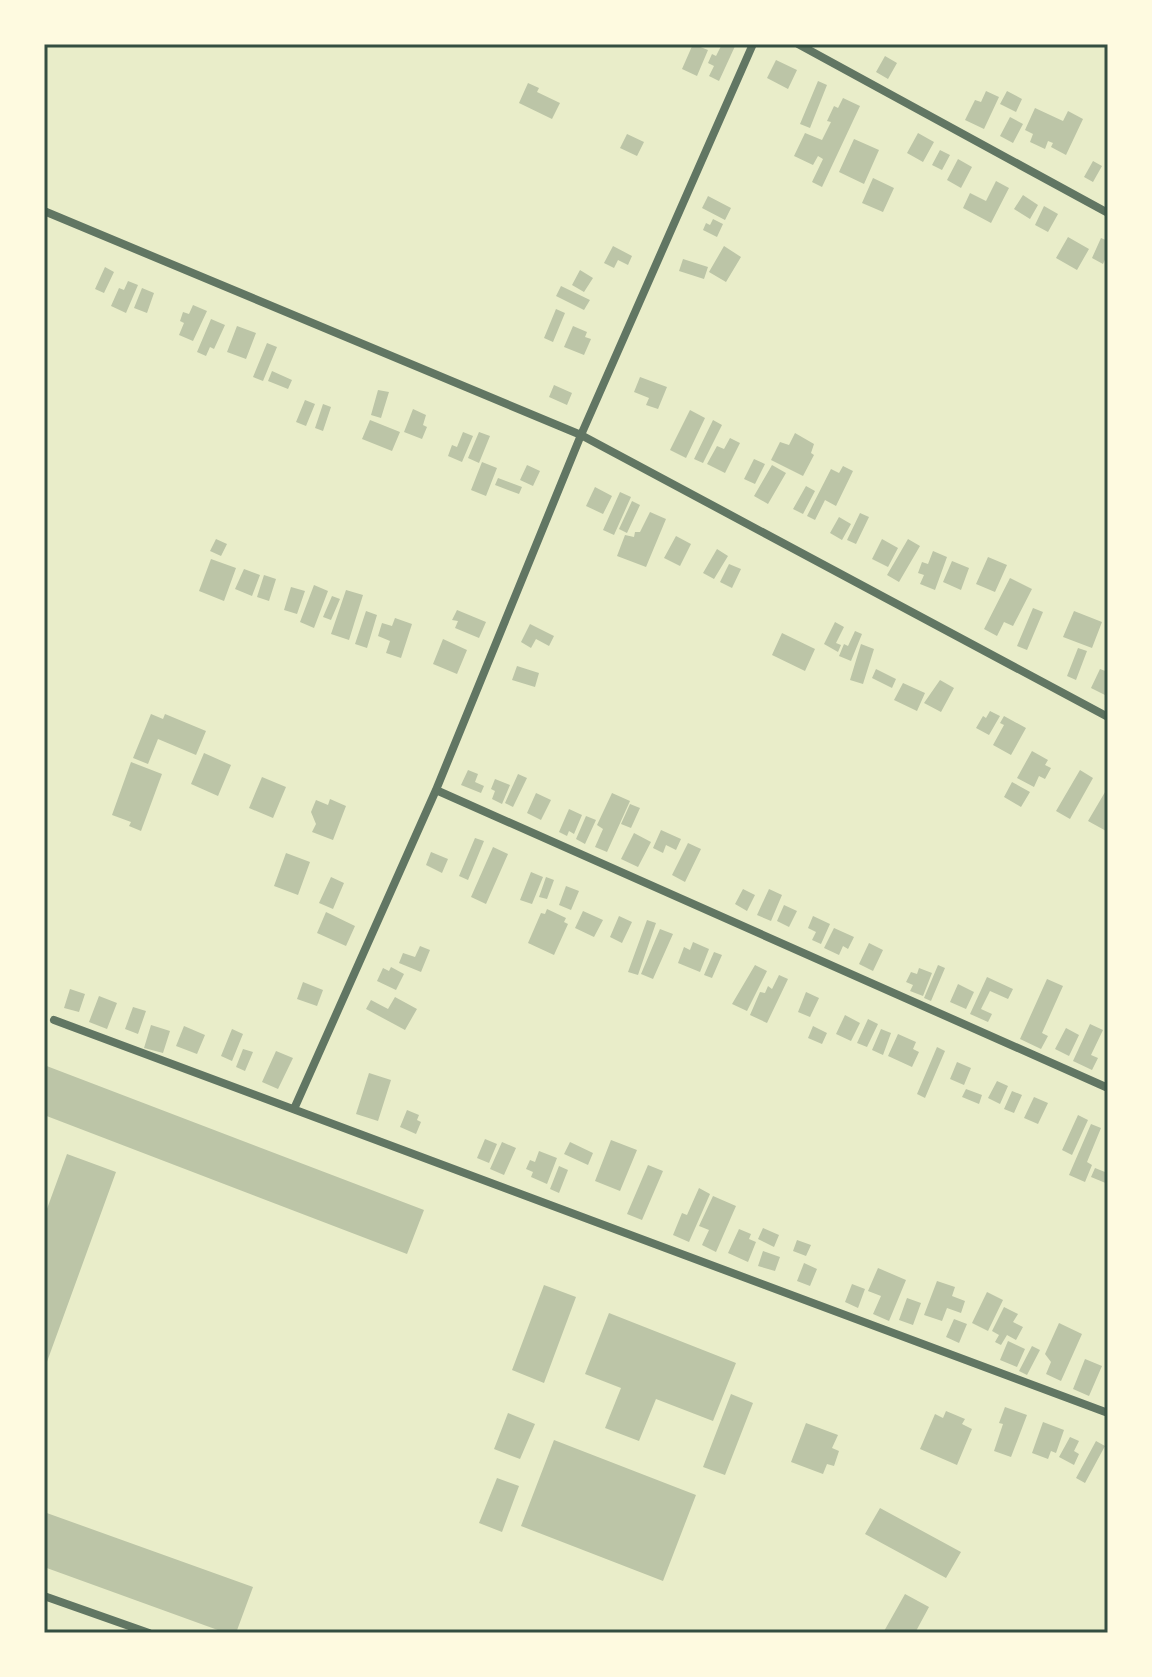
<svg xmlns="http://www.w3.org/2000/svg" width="1152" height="1677" font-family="'Alegreya Sans',sans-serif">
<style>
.building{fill:#bcc5a7}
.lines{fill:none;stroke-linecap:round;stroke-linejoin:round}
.minor{stroke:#617663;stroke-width:8}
.neatline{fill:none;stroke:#344e41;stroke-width:3}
</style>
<rect width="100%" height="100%" fill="#e9edc9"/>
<path class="building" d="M693,44L708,50L697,76L682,69Z
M722,44H736L719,81L709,76L714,66L708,63L712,54L716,56Z
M885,56L897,63L888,79L876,72Z
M776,60L797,70L788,89L767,78Z
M818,81L827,85L810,128L800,124Z
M528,83L539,88L537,92L560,103L552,119L519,103Z
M986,91L999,97L984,129L965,120L975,100L981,102Z
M1007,91L1022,99L1016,112L1000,104Z
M843,98L860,106L822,187L812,182L823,159L818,156L813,165L794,156L805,133L822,140L831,122L827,121L834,106L838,108Z
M1035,108L1063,121L1068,111L1083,119L1066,155L1051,147L1053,143L1048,141L1045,149L1030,142L1033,134L1025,130Z
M1010,117L1023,124L1013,143L1000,136Z
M918,133L934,142L923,162L907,153Z
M627,134L644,142L637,156L620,148Z
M854,139L879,150L864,184L839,172Z
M940,150L950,155L942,170L932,165Z
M958,159L972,167L961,188L947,180Z
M1093,161L1102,166L1093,182L1084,177Z
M873,178L894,188L883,212L862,203Z
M996,181L1009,188L991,223L963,208L970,193L986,201Z
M1023,195L1038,205L1030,219L1014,209Z
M708,196L731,208L725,220L702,208Z
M1044,206L1058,214L1048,232L1035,225Z
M713,219L723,224L717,237L703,230L706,223L710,225Z
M1068,237L1089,249L1077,270L1056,258Z
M1101,238L1108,241V253L1103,264L1092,258Z
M613,246L632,256L628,265L618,260L614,268L604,263Z
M724,246L741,257L726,282L709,272Z
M683,259L708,267L704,279L679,271Z
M105,267L114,272L104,293L95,289Z
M580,270L593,278L584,292L572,285Z
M128,281L138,285L126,313L111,306L119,288L124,290Z
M561,286L590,300L584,310L556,296Z
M142,288L154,293L147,313L134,308Z
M193,305L207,311L193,341L179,335L184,323L180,321L183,312L189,314Z
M556,309L565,313L553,342L544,338Z
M211,319L225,325L214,349L210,347L206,356L197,352Z
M237,326L256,333L246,359L227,352Z
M573,326L587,332L585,337L591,339L584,355L564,347Z
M267,343L277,347L263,381L253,377Z
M272,371L292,380L288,389L268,381Z
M640,377L667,387L658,409L646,405L649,398L634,392Z
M554,385L572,393L567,405L549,397Z
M378,390L389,392L381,418L371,415Z
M305,400L315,404L306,426L296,422Z
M323,404L331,407L323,431L315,428Z
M413,409L426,415L423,425L427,427L422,439L404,432Z
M690,410L705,418L686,458L670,450Z
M370,420L400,432L392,451L362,439Z
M713,420L722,425L703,463L694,459Z
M463,432L473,436L462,462L448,456L452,445L457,447Z
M479,432L490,436L479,463L468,458Z
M795,433L814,444L811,453L814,455L803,476L771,460L780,442L789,445Z
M730,438L740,443L725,473L707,464L717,446L724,449Z
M754,459L765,464L755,484L744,479Z
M482,462L497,468L486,496L471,490Z
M527,465L540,471L533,486L520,480Z
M772,465L786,473L768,504L754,496Z
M843,466L853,471L836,506L825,500L815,520L807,516L831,469L839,473Z
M498,478L522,487L519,494L495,485Z
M806,486L815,491L803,514L793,509Z
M595,487L612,496L603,514L586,506Z
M620,492L631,497L614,535L603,530Z
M632,501L640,505L627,533L619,529Z
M650,512L666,519L646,567L617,556L625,535L634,537L635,532H640Z
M860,513L869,517L856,544L847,540Z
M839,517L851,524L842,540L830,533Z
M676,536L691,544L680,566L664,558Z
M216,539L227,544L221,556L210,551Z
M882,539L898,548L888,567L872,559Z
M908,539L920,546L899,582L887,575Z
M717,549L728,556L714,579L703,573Z
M933,551L947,557L935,590L920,584L924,575L918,573L922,562L928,564Z
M988,557L1007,565L995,592L976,584Z
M211,559L236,568L224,601L199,591Z
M952,561L969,568L961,590L943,582Z
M729,564L741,569L732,588L720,582Z
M244,569L260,575L252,596L235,589Z
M264,575L276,579L269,601L257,597Z
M1010,578L1032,589L1013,626L1004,622L997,636L984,629Z
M314,585L328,591L314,628L300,622Z
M291,587L305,591L297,614L284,610Z
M346,590L363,595L349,640L331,634Z
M332,596L340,599L331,620L323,617Z
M1033,608L1043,612L1027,650L1017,646Z
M457,610L486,622L479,638L455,628L458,621L452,620Z
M366,611L377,615L367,648L355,644Z
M1074,611L1102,622L1092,648L1063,637Z
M395,618L412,624L401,658L386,653L390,641L378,636L382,623L392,626Z
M835,622L844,627L836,643L841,645L838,652L824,644Z
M530,624L554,636L549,646L536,639L531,648L521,642Z
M855,631L862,634L851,661L839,656L844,644L848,646Z
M782,633L815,649L805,671L772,655Z
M443,639L467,650L457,674L433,664Z
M861,644L874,649L863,684L850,680Z
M1078,648L1087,651L1076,680L1067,676Z
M517,666L539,673L535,687L512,680Z
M876,669L896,679L892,688L872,678Z
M1100,669L1108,672L1105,695L1091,688Z
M940,680L954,688L941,712L924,703Z
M903,683L925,693L917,711L894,700Z
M990,711L1000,716L989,735L976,728L983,716L986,718Z
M151,714L163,719L165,714L206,731L196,755L158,739L148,764L133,758Z
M1004,716L1026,728L1011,755L993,745L1004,725L1000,723Z
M1032,751L1048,760L1045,765L1051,768L1045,779L1039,776L1034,787L1017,778Z
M204,753L231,765L218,796L191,784Z
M131,762L162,774L141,831L129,826L131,822L112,815Z
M468,770L478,774L475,782L484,786L481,793L461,785Z
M1080,770L1093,778L1070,819L1056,811Z
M518,774L527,778L513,807L505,803Z
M262,777L286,787L273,818L249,808Z
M495,779L510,785L502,804L492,799L495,791L491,789Z
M1012,782L1030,792L1021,807L1004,797Z
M1108,787V832L1088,821Z
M536,793L551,800L541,820L527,813Z
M612,793L630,801L607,852L595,847L603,829L597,825Z
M330,799L346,806L333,840L312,832L316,824L311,812L316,800L328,805Z
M630,804L640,808L631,828L621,824Z
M569,809L582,815L574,834L569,831L567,836L559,832Z
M586,816L596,820L585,844L576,839Z
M661,830L681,839L676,850L666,845L663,853L653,848Z
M634,833L651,842L638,867L621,859Z
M475,838L484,841L468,880L459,876Z
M688,843L701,849L685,882L672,875Z
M493,847L508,854L486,904L471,897Z
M431,852L448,859L442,873L426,865Z
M286,853L310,862L298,895L274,886Z
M531,872L543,877L532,904L520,900Z
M331,877L344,883L333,909L319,903Z
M546,877L554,880L547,899L539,897Z
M566,886L579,891L571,910L559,905Z
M743,889L755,895L747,911L735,904Z
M769,889L782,895L771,921L757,915Z
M784,905L797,911L789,927L777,921Z
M547,909L566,918L564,922L568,924L554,955L528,943L541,913L545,914Z
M583,911L603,920L594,937L575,928Z
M326,912L355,926L346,946L317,933Z
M619,916L632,922L622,943L610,937Z
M813,916L830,924L821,944L812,940L816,932L808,928Z
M647,920L656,923L638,975L628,972Z
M834,928L854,937L848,949L843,946L839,955L824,948Z
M660,929L673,934L653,979L641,974Z
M693,942L709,949L700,972L678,963L684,947L690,950Z
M869,943L883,950L873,971L859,964Z
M420,946L430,950L421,972L399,963L403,953L415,957Z
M714,952L722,955L712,978L704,975Z
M755,965L767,971L747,1011L732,1004Z
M938,965L945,968L931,1001L924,998Z
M391,967L404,974L396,990L377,981L383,968L389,971Z
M919,968L932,973L923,996L910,991L913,985L906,982L911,972L917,974Z
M779,975L788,979L767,1023L750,1015L760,992L765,993L768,986L772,989Z
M987,977L1013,989L1008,999L990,991L981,1009L992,1014L988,1022L970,1014Z
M1047,979L1063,986L1042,1033L1048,1036L1041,1049L1020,1039Z
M303,982L323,990L317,1006L297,999Z
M958,984L974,992L966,1009L950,1002Z
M70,989L85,994L79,1012L64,1008Z
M806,992L819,998L810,1017L798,1012Z
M99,996L117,1003L107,1029L89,1022Z
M395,997L417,1009L405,1030L366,1009L371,1000L388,1009Z
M133,1007L146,1011L138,1034L125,1029Z
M845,1015L860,1023L851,1041L836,1034Z
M868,1019L878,1024L867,1047L857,1043Z
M1090,1024L1103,1030L1091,1055L1098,1058L1092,1070L1073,1061Z
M151,1025L170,1031L163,1053L144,1048Z
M184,1026L205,1035L197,1054L176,1046Z
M813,1026L827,1033L822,1044L808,1038Z
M1066,1028L1079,1035L1069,1056L1055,1049Z
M232,1029L243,1034L232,1061L221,1056Z
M881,1029L891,1033L883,1055L872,1050Z
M898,1034L916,1042L913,1049L919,1052L912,1067L888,1056Z
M937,1047L945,1051L925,1098L917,1094Z
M243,1049L253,1052L245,1071L236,1067Z
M276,1051L293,1058L278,1089L262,1082Z
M957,1062L971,1068L964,1085L950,1079Z
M44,1065L424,1210L407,1254L44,1115Z
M369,1073L391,1080L378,1121L356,1114Z
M997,1081L1008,1086L1000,1104L988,1098Z
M966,1089L982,1095L979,1104L962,1097Z
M1012,1091L1022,1095L1014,1113L1004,1109Z
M1034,1097L1048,1103L1038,1124L1024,1118Z
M407,1110L419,1115L417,1120L421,1122L416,1134L400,1127Z
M1078,1115L1088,1120L1072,1155L1062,1150Z
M1091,1124L1101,1128L1087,1162L1092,1165L1085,1182L1069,1175Z
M485,1139L497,1144L489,1163L477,1158Z
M611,1140L637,1150L620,1191L595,1181Z
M502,1142L516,1148L504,1175L490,1169Z
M570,1142L593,1153L588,1165L564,1154Z
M539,1151L557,1158L547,1184L531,1177L533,1172L526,1169L530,1160L535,1162Z
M67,1154L116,1172L44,1370V1217Z
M1108,1164V1184L1091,1177L1095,1168L1105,1172Z
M648,1165L663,1171L642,1220L627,1214Z
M559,1166L568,1170L559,1193L550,1189Z
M699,1188L710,1194L689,1242L673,1235L682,1213L687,1215Z
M713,1196L736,1206L716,1252L702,1245L709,1230L699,1226Z
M763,1228L779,1235L774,1247L758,1239Z
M739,1229L751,1234L749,1239L756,1242L748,1262L728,1253Z
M797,1240L811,1245L806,1256L793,1251Z
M763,1251L780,1257L775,1271L758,1266Z
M804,1263L817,1269L810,1286L797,1281Z
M878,1268L906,1280L889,1321L873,1314L881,1296L868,1291Z
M937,1281L955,1287L952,1296L965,1301L961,1313L947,1308L942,1321L924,1315Z
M852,1284L865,1289L858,1308L845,1302Z
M544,1285L576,1297L544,1383L512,1370Z
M987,1292L1003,1300L988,1331L972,1323Z
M907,1298L921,1303L913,1325L899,1320Z
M1004,1307L1018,1314L1013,1322L1023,1327L1016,1340L1007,1335L1001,1345L995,1342L999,1335L992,1331Z
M609,1313L736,1363L713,1421L656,1399L639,1441L605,1428L621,1388L585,1374Z
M954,1319L967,1324L959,1343L946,1337Z
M1059,1323L1082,1334L1061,1381L1046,1374L1051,1362L1045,1354Z
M1008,1341L1025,1349L1017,1367L1000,1360Z
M1032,1346L1040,1350L1027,1375L1019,1371Z
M1085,1359L1102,1366L1089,1396L1073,1389Z
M731,1394L753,1403L725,1475L703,1467Z
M1005,1407L1027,1415L1011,1457L994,1451L1003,1424L999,1423Z
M946,1411L965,1419L962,1424L972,1429L957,1465L920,1449L935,1414L943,1418Z
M508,1413L535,1424L520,1459L494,1449Z
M1043,1422L1064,1430L1056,1453L1051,1451L1048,1459L1032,1453Z
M806,1423L838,1435L832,1448L839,1451L834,1466L827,1464L823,1474L791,1462Z
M1070,1437L1079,1441L1074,1451L1079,1454L1074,1465L1059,1457Z
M554,1440L696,1495L663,1581L521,1526Z
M1096,1441L1105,1446L1085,1483L1076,1478Z
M497,1478L519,1486L502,1532L479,1523Z
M880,1508L961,1552L946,1578L865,1534Z
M44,1512L253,1587L236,1633H226L44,1567Z
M905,1594L929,1607L915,1633H883Z"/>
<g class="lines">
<path class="minor" d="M798,44L1108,213
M44,211L581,435L1108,717
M436,790L1108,1088
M54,1020L1108,1413
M294,1109L436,790L581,435L753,44
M44,1596L149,1633"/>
</g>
<rect width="1152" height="1677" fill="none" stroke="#fefae0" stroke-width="92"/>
<rect x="46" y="46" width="1060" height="1585" class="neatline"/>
</svg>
